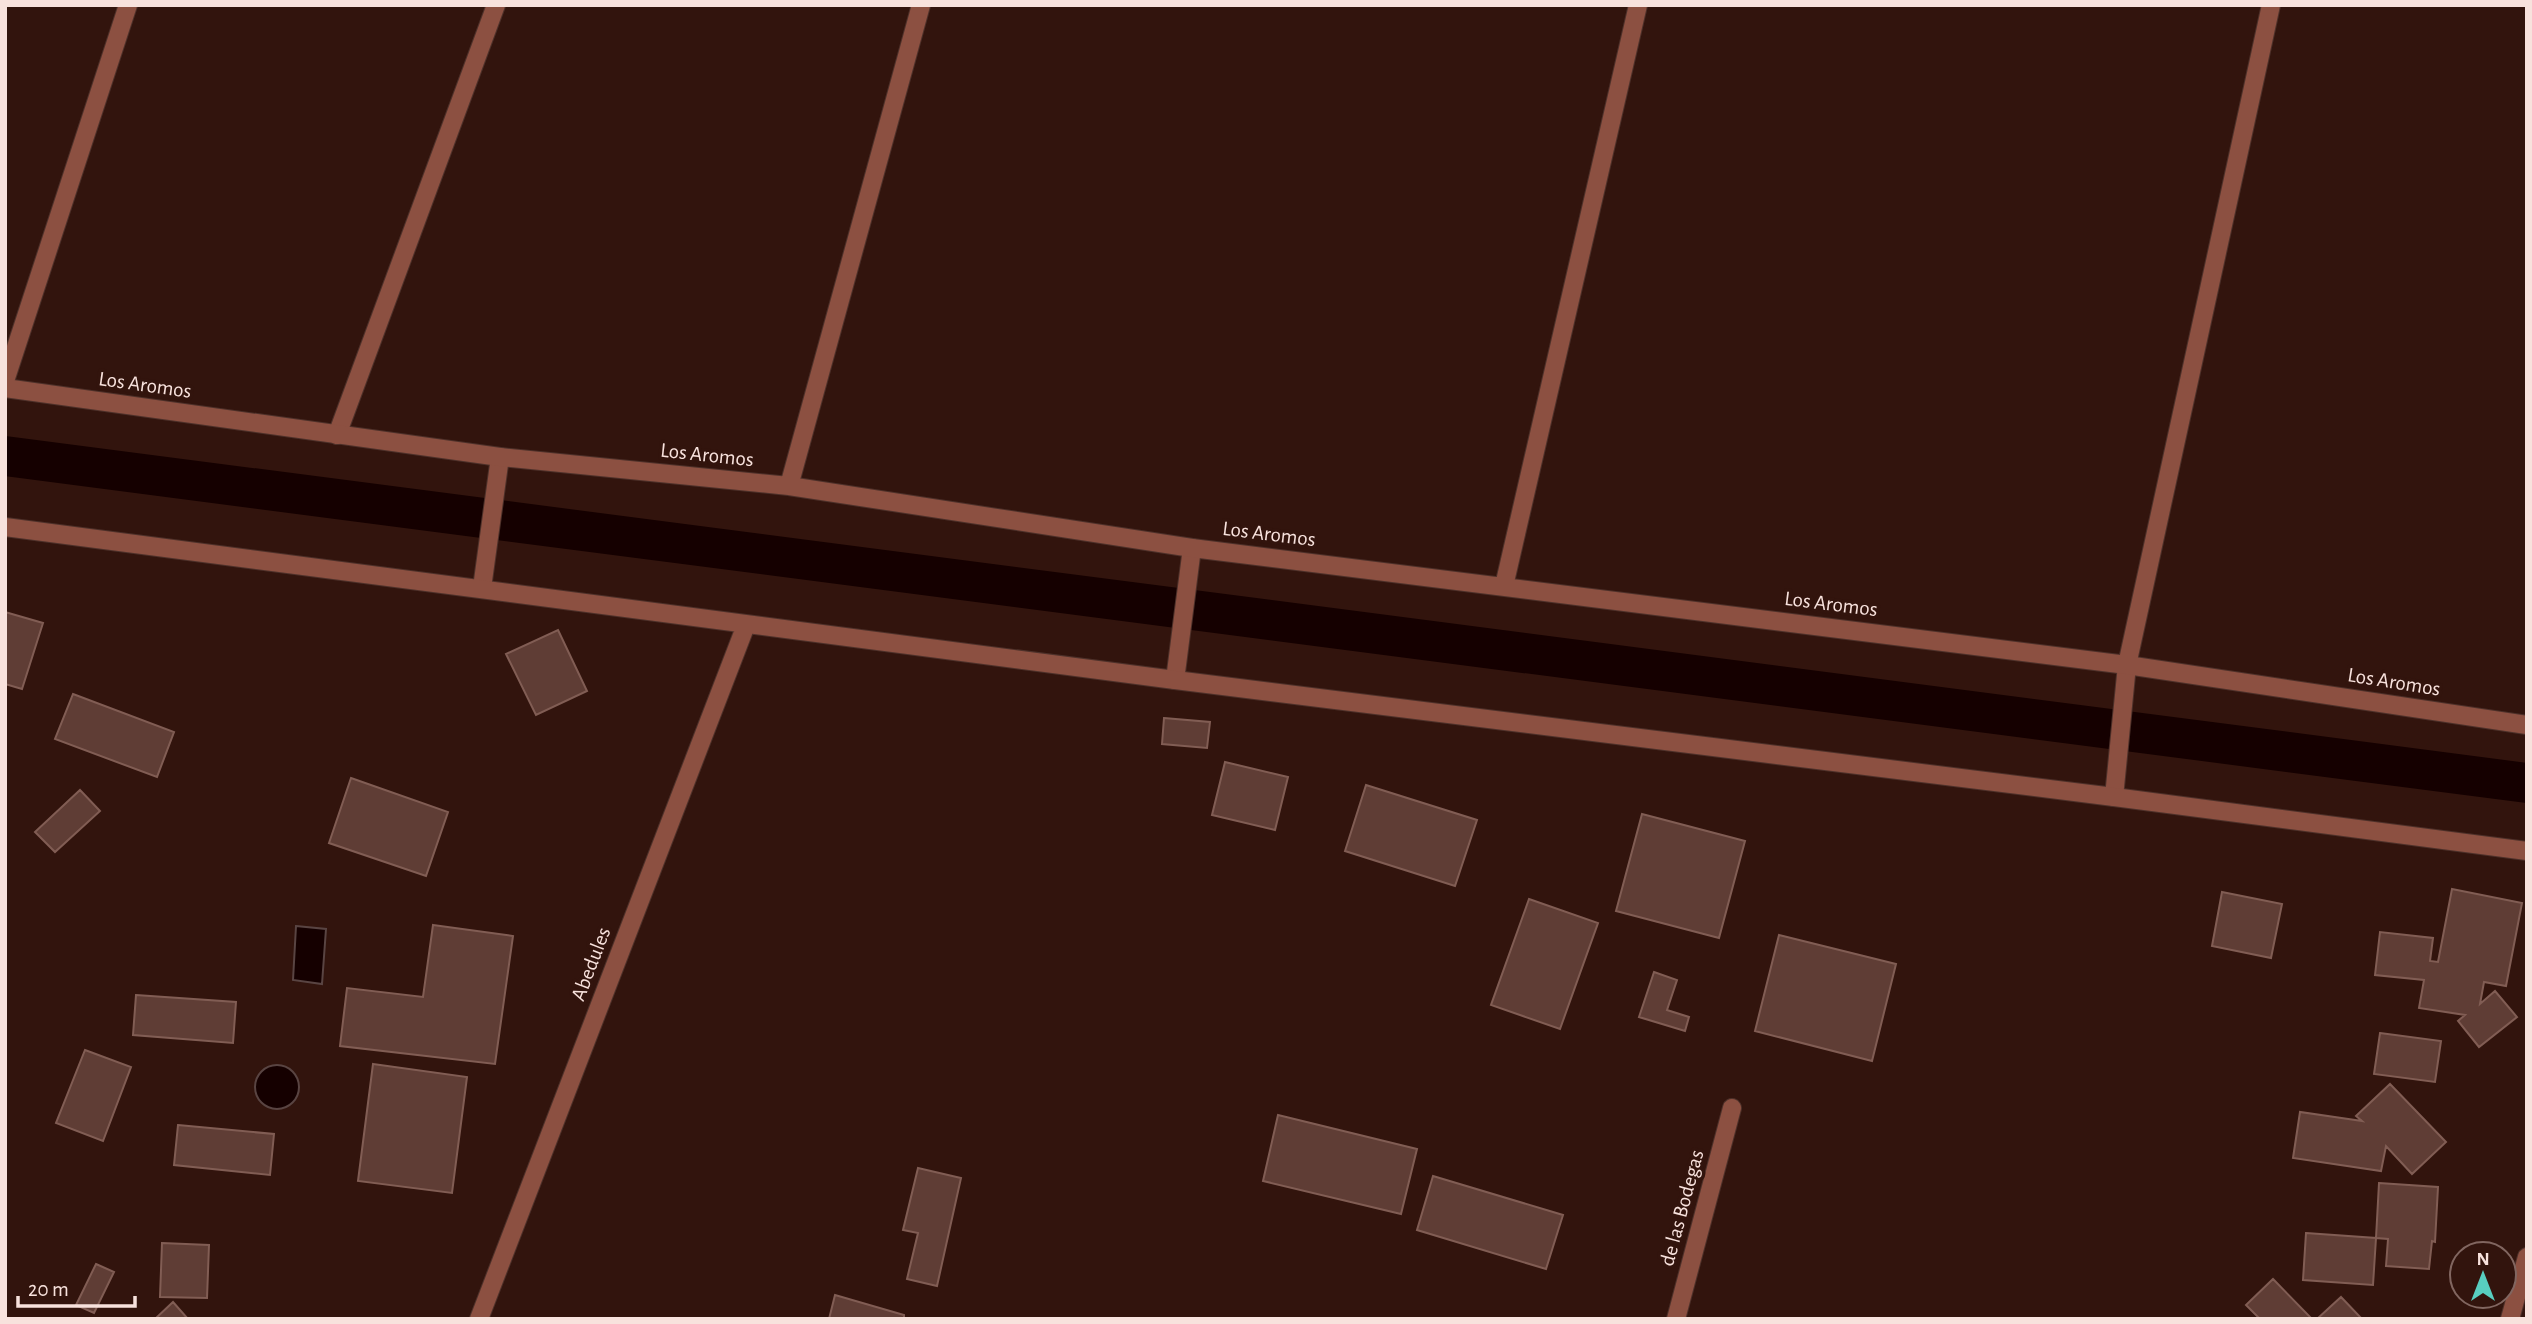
<svg xmlns="http://www.w3.org/2000/svg" width="2532" height="1324" font-family="'Alegreya Sans',sans-serif">
<style>
.water{fill:#150000;stroke:#594442;stroke-width:2}
.lines{fill:none;stroke-linecap:round;stroke-linejoin:round}
.canal{stroke:#150000;stroke-width:40}
.building{fill:#5f3d35;stroke:#815d54;stroke-width:2}
.service-casing{stroke:#4e312a;stroke-width:20}
.minor-casing{stroke:#4e312a;stroke-width:20}
.service{stroke:#8c5041;stroke-width:18}
.minor{stroke:#8c5041;stroke-width:18}
.labels{text-anchor:middle;dominant-baseline:central;stroke-width:7;stroke-linejoin:round;paint-order:stroke}
.street-label{font-size:21px;fill:#f8e2dd;stroke:#32140d}
</style>
<rect width="100%" height="100%" fill="#32140d"/>
<path class="water" d="M296,926L326,929L322,984L293,980Z
M255 1087a22 22 0 1 1 44 0a22 22 0 1 1-44 0Z"/>
<g class="lines">
<path class="canal" d="M5,456L2527,783"/>
</g>
<path class="building" d="M5,612L43,623L22,689L5,684Z
M558,630L587,691L536,715L506,654Z
M73,694L174,732L157,777L55,739Z
M1164,718L1210,722L1207,748L1162,744Z
M1225,762L1288,777L1275,830L1212,815Z
M351,778L448,812L426,876L329,843Z
M1366,785L1477,820L1455,886L1345,851Z
M80,790L100,811L55,852L35,832Z
M1642,814L1745,841L1719,938L1616,911Z
M2452,889L2522,903L2506,986L2484,982L2480,1004L2495,991L2517,1017L2479,1047L2458,1021L2465,1015L2419,1008L2424,980L2375,975L2380,932L2433,938L2430,961L2438,962Z
M2222,892L2282,904L2271,958L2212,946Z
M1529,899L1598,923L1560,1029L1491,1005Z
M433,925L513,936L495,1064L340,1046L347,988L423,997Z
M1779,935L1896,964L1872,1061L1755,1031Z
M1654,972L1677,980L1667,1010L1689,1017L1685,1031L1639,1017Z
M136,995L236,1002L233,1043L133,1035Z
M2380,1033L2441,1041L2435,1082L2374,1074Z
M85,1050L131,1067L103,1141L56,1123Z
M373,1064L467,1077L452,1193L358,1181Z
M2390,1084L2446,1142L2412,1174L2386,1146L2381,1171L2293,1158L2300,1112L2362,1121L2356,1116Z
M1278,1115L1417,1149L1401,1214L1263,1181Z
M178,1125L274,1134L270,1175L174,1165Z
M918,1168L961,1178L937,1286L907,1279L918,1233L903,1230Z
M1433,1176L1563,1215L1546,1269L1417,1230Z
M2379,1183L2438,1187L2435,1242L2432,1241L2429,1269L2386,1266L2388,1239L2376,1238Z
M2306,1233L2376,1238L2373,1285L2303,1280Z
M162,1243L209,1245L207,1298L160,1297Z
M96,1264L114,1272L94,1313L76,1305Z
M2273,1279L2312,1319H2260L2246,1305Z
M835,1295L904,1315V1319H829Z
M2341,1297L2362,1319H2317Z
M173,1302L188,1319H155Z"/>
<g class="lines">
<defs>
<path id="service" d="M5,381L128,5
M337,435L496,5
M482,588L500,457
M1175,680L1192,548
M2114,797L2127,665
M1676,1319L1732,1108"/>
<path id="minor" d="M5,388L500,457L789,486L1192,548L2127,665L2527,725
M789,486L921,5
M5,527L1175,680L2114,797L2527,851
M1504,586L1638,5
M2127,665L2271,5
M479,1319L746,625
M2510,1319L2527,1257"/>
</defs>
<use href="#service" class="service-casing"/>
<use href="#minor" class="minor-casing"/>
<use href="#service" class="service"/>
<use href="#minor" class="minor"/>
</g>
<g class="labels">
<g class="street-label">
<text transform="translate(145 385) rotate(8)">Los Aromos</text>
<text transform="translate(707 455) rotate(6)">Los Aromos</text>
<text transform="translate(1269 534) rotate(7)">Los Aromos</text>
<text transform="translate(1831 604) rotate(7)">Los Aromos</text>
<text transform="translate(2394 682) rotate(9)">Los Aromos</text>
<text transform="translate(591 964) rotate(-69)">Abedules</text>
<text transform="translate(1682 1208) rotate(-75)">de las Bodegas</text>
</g>
</g>
<rect width="2532" height="1324" fill="none" stroke="#f8e2dd" stroke-width="14"/>
<g transform="translate(2483 1275)"><circle r="33" fill="#32140d" stroke="#816660" stroke-width="2"/>
<path d="M0-5L12 26L0 18L-12 26Z" fill="#58cec0"/>
<text y="-10" font-size="19" font-weight="bold" text-anchor="middle" fill="#f8e2dd">N</text>
</g>
<path d="M18 1296v10h117v-10" fill="none" stroke="#f8e2dd" stroke-width="3.5"/>
<text x="28" y="1296" font-size="21" fill="#f8e2dd" stroke="#32140d" stroke-width="5" paint-order="stroke">20 m</text>
</svg>
